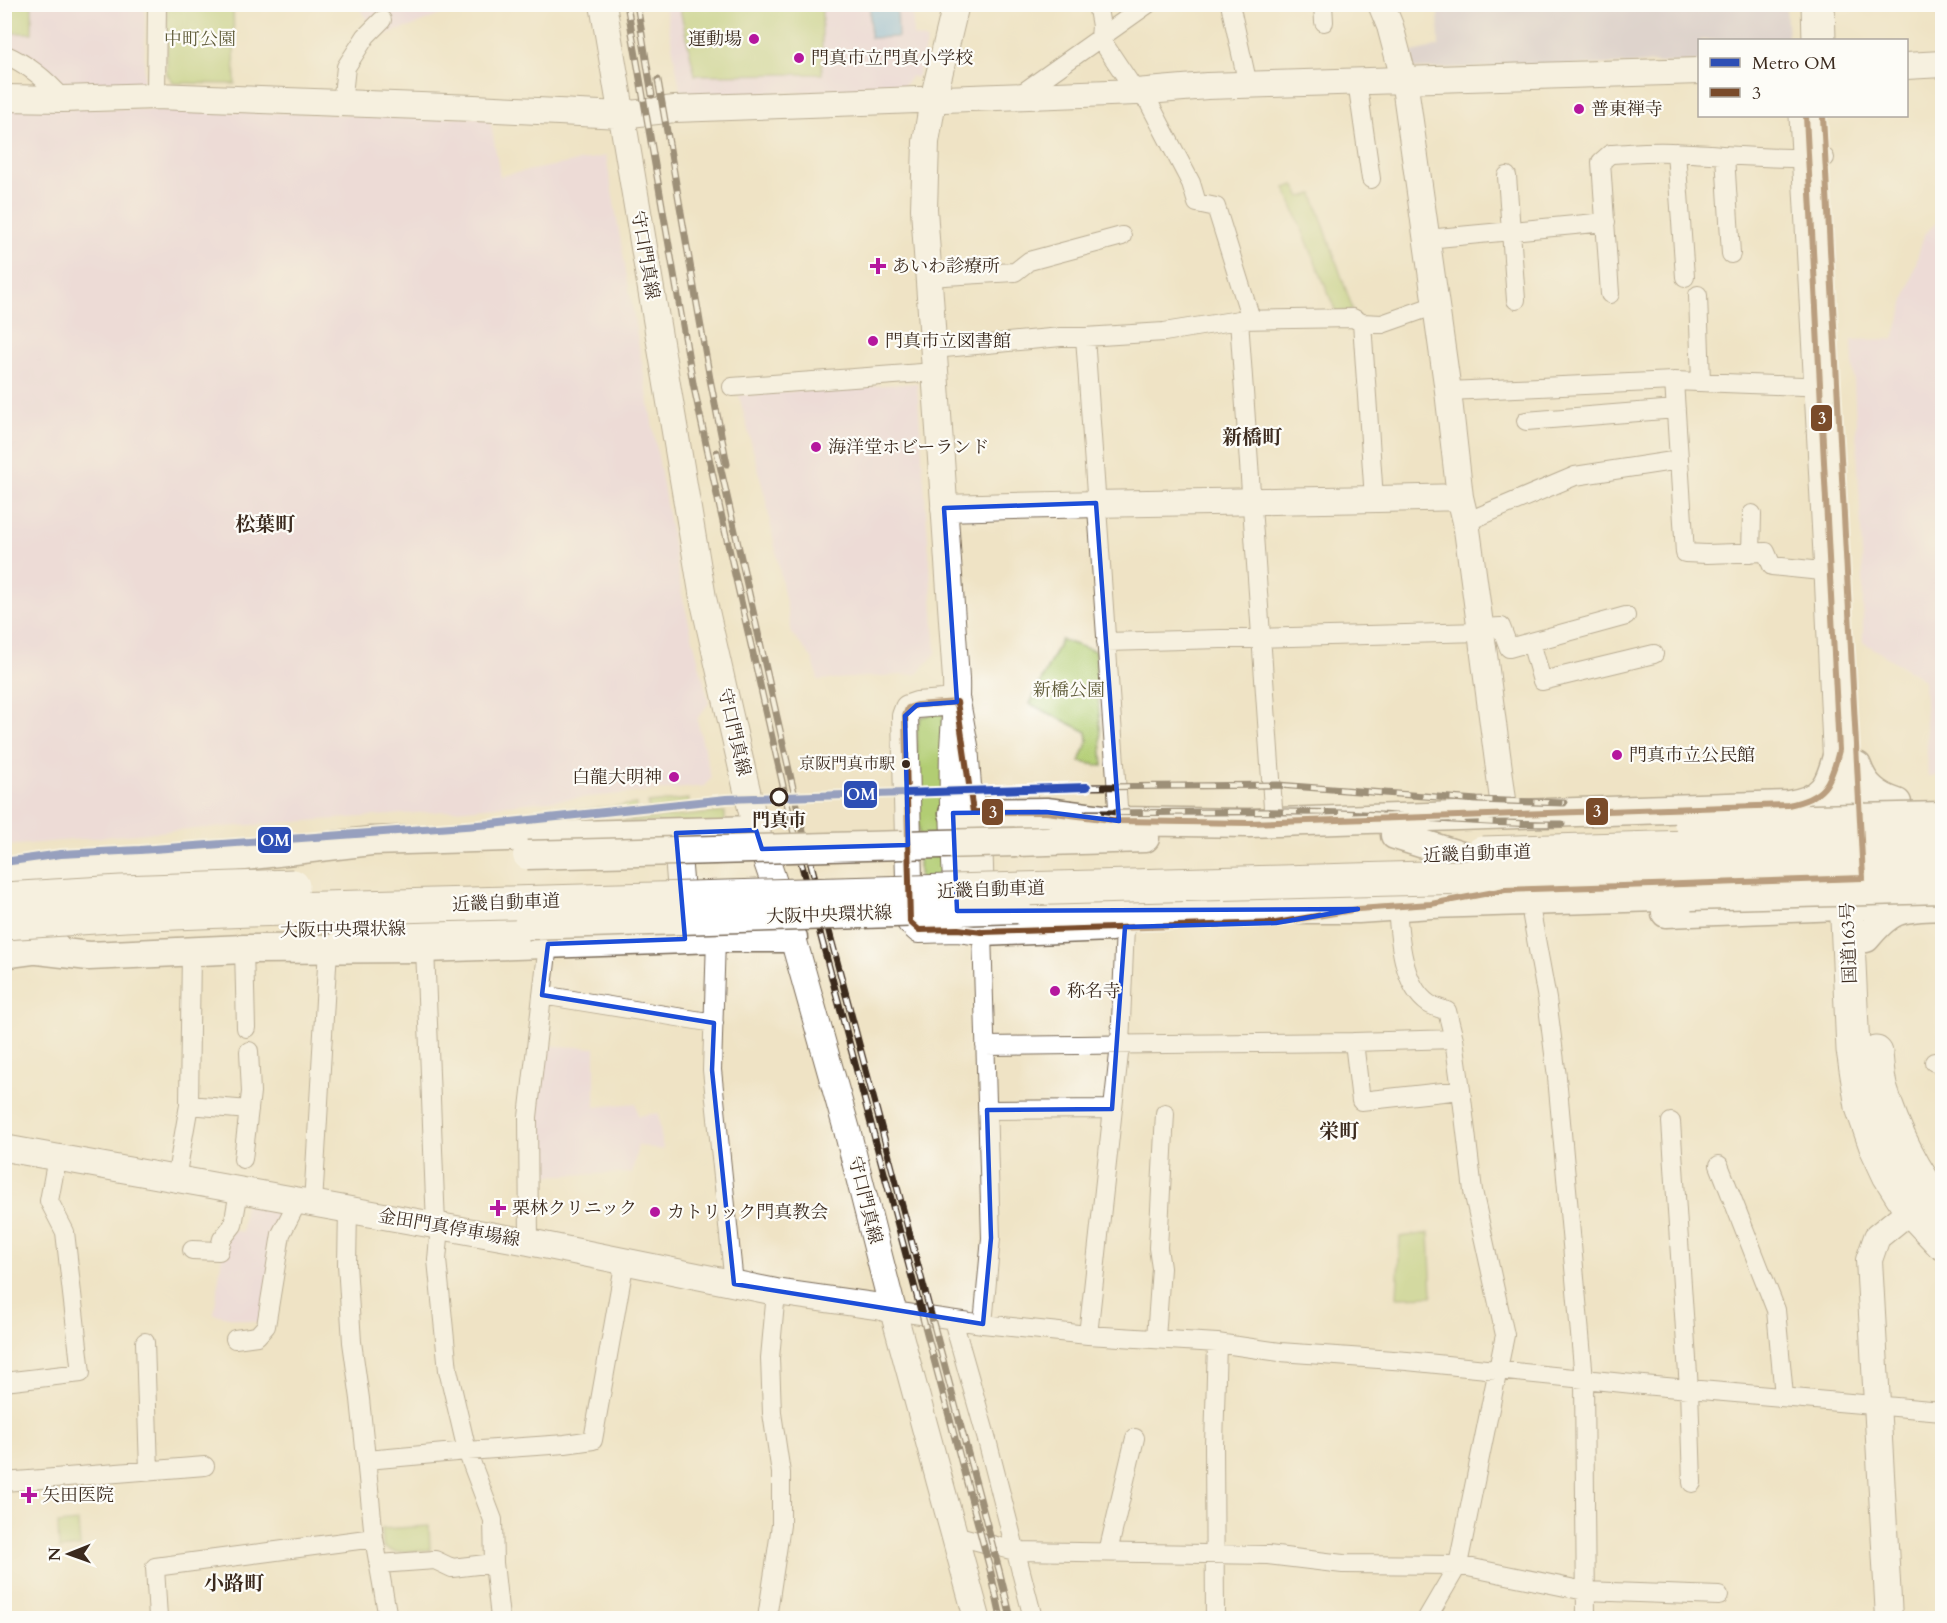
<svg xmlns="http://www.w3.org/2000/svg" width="1947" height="1623" font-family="Cardo,'Noto Serif JP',serif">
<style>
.built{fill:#ead1ec}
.industrial{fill:#cabfd6}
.green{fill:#b2cd73;stroke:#767c48;stroke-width:1.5}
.water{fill:#79b8ed;stroke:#5a7186;stroke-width:1.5}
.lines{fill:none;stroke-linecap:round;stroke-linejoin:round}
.street-casing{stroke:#7a6b58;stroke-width:20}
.secondary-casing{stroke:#7a6b58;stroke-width:28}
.primary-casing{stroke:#7a6b58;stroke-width:31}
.highway-casing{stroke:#7a6b58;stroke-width:35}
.street{stroke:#fff;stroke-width:18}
.secondary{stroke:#fff;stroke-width:26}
.primary{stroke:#fff;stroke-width:28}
.highway{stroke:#fff;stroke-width:33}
.rail-casing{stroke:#3b2a1e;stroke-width:7}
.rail{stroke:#fdfcf7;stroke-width:4.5;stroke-dasharray:14;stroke-linecap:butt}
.primary-bridge-casing{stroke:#7a6b58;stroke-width:31;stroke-linecap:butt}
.highway-bridge-casing{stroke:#7a6b58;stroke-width:35;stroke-linecap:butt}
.primary-bridge{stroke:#fff;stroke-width:28}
.highway-bridge{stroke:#fff;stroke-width:33}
.bus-1-casing{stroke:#fdfcf7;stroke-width:10}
.bus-1{stroke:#7a4b2a;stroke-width:6}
.metro-1-casing{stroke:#fdfcf7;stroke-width:12}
.metro-1{stroke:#2e4fb5;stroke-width:8}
.marked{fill:none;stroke:#1d4ed8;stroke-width:4.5;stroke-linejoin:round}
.poi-dot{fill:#b5179e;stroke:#fdfcf7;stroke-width:2}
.bus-dot{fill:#3b2a1e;stroke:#fdfcf7;stroke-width:2}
.stop-dot{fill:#fdfcf7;stroke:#3b2a1e;stroke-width:3}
.labels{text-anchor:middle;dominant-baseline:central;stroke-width:4.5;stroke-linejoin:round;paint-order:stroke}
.bus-label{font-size:16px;fill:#3b2a1e;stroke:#fdfcf7;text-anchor:end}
.park-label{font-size:18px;fill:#5f5b38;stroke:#fdfcf7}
.poi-label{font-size:18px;fill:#3b2a1e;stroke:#fdfcf7;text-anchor:start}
.street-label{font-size:18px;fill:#3b2a1e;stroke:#fdfcf7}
.stop-label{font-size:18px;font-weight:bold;fill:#3b2a1e;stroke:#fdfcf7}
.neighbourhood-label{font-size:20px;font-weight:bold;fill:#3b2a1e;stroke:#fdfcf7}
.line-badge{stroke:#fdfcf7;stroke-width:2}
.badge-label{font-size:16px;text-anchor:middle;font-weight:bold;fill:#fff}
</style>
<rect width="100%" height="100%" fill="#fdfcf7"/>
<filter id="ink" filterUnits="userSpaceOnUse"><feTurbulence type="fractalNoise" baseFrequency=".0167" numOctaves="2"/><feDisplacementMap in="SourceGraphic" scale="12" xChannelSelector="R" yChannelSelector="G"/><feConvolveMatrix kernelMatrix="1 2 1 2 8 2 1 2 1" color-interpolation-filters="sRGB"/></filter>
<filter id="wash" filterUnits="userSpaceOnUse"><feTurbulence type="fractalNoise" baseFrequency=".008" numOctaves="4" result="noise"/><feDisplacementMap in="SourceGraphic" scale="24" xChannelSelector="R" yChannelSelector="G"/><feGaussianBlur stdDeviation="1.35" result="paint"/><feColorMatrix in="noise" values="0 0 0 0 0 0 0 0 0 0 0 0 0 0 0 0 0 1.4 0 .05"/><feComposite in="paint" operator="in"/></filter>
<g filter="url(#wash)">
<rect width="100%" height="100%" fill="#efe3c5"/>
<path class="built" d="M5,5H145L144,81L136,89L63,88L5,49Z
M337,5H465L410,27L380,36L360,9Z
M665,5H913V36L927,40L917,78L911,76L910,79L899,90L681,95Z
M5,106L490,118L500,176L606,156L682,595L709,703L697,719L711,778L705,786L445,811L181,830L5,846Z
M1942,217V779L1938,776H1928L1924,680L1863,642V573L1852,340L1894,339L1924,235Z
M917,383L936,653L917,674L818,680L813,659L792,634L765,496L739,395Z
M540,1045L595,1048V1107L636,1103L638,1116L658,1113L663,1150L638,1145L632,1173L529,1176Z
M245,1197L288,1206L260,1323L214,1314L224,1241L233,1230L242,1232Z"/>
<path class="industrial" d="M1438,5H1786L1788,40H1700L1699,62L1413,69L1412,52L1439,46Z"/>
<path class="green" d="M5,4L32,5V33H5Z
M167,5H233L235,84L174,83L167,74Z
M679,5H822V74L695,75Z
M1294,185L1301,197L1313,194L1353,310L1336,312L1285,188Z
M1061,640L1095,651L1103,766L1080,762L1088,740L1087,732L1030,704Z
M943,711L950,917L920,916L917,728L921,717Z
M689,799L688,806L649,810L648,803Z
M636,804L637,813L517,822V817Z
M725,812V824L614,822Z
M1429,1233L1432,1296L1397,1297L1400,1237Z
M78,1522L80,1547L59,1549L58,1524Z
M429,1526L430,1550L394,1552L383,1547L382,1529Z"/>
<path class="water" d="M870,5H897L898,37L870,38Z"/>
</g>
<g filter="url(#ink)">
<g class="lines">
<defs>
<path id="street" d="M1097,4L1101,26L1100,38L1136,92L1148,101L1191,183L1197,203L1216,207L1251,319
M1230,4L1248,85
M1323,4L1324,22
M4,54C27,64 47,80 63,99
M1357,81L1371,179
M156,96L157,4
M1018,96L1148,4
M342,104L346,67L366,36L382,20
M1676,152L1685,277
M1725,156L1731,254
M1507,176L1516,300
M1427,239L1606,222
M927,277L1015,272L1029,261L1122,236
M1610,294L1601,162L1610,154C1630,153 1651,151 1671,152C1722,154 1773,160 1825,158
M1698,295L1701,382
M1239,320L1274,822
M1362,323L1374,499
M1085,337L1119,821
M934,349L1061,337H1085L1164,332L1239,320L1353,318L1362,323L1382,324L1436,305
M1674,381L1685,553L1707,554L1766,552L1772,566L1831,572
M732,387L935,372
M1448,391L1674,381L1827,387
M1526,421L1676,409
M1466,522L1575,476L1679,460
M1751,553L1752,514
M1481,628L1501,627L1509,648L1626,616
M1106,642L1481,632
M1531,642L1542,681L1654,654
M1397,906C1399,936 1402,986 1429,1004C1434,1007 1442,1009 1447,1011L1454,1039L1461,1090L1473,1191L1505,1335L1458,1565L1427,1618
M1532,917L1547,999L1557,1077L1584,1379L1586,1618
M982,932L991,1238L983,1324
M716,938L712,1070L734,1284
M425,948L436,1225
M244,949L246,1028
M542,995L714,1023
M1354,1042L1361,1101L1461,1090
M985,1046L1354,1042L1454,1039
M1934,1062H1942
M189,1105L249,1110
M987,1110L1112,1109
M1671,1122L1689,1389L1692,1483
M243,1159L251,1092L249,1051
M1719,1165L1776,1310L1784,1396
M176,1179L189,1105L191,951
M313,1204L328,949
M348,1210L347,1264L352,1342L360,1399L374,1538L388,1618
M440,1226L437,1260L448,1370L467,1451L493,1520L494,1563L500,1618
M529,1242L528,1117L548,944
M192,1250L219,1251L222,1239L233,1225L239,1191
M893,1311L983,1324L1088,1335L1217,1343L1280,1352L1407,1361L1643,1385L1942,1411
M953,1320L987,1440L1033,1618
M1088,1335L1120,1045L1125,927
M1156,1338L1161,1268L1158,1248L1165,1113
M235,1339L257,1336L266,1326L281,1234L298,1201
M145,1342L149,1471
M4,1382L81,1373L65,1232L49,1201L57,1158
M367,1460L467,1451L565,1444L593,1440L625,1260
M4,1482L205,1466
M954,1535L1015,1551L1268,1555L1343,1564L1458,1565L1585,1591L1719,1596
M1108,1552L1135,1438
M379,1564L435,1560L452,1568L494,1563
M158,1618L155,1567L374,1538
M767,1618L781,1525V1473L772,1413L770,1358L776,1292
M1215,1618L1214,1445L1217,1343"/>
<path id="secondary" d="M603,4L703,598L756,830L793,938L847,1130L891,1303L977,1618
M956,4L933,100L926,142L924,209L956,679C957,703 954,725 953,749C951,809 956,869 958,929
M1381,4L1390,26L1404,79L1448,391L1460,497L1466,522L1481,632L1505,815
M1906,66L1942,64
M4,98L63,99L156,96L474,108L621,115L675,109L1136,92L1207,86L1700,71
M944,508C1116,502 1288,502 1460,497
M957,702L965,746L968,786L979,835L982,932L958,929L919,930L910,922L905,716L908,708L917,705Z
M676,833L683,915
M4,1148L529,1242L776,1292L882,1307L893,1311
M1889,1618L1869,1260L1877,1237L1924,1199"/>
<path id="primary" d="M1857,766C1864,786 1877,797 1897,803
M953,813L1046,812L1119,821L1249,823L1788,805C1824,800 1830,785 1838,752
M1395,835L1471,859L1505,864
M1015,842L1145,838
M177,864L371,841L756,830
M4,877L140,866L197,863
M1017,909H1358L1431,904L1691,896
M1666,913L1865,905
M344,930L526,925
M982,932L1111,927
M1866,938C1893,905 1903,908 1942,906
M38,950L89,956L244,949L425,948L716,938H793
M4,954L56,947"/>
<path id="highway" d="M1818,4L1819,40
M1806,116L1831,572L1853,1050L1862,1107L1876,1147L1889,1175L1911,1210L1942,1243
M1876,1053C1877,1065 1878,1079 1881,1090C1893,1129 1915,1177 1942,1206"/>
</defs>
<use href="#street" class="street-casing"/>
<use href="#secondary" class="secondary-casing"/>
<use href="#primary" class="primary-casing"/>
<use href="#highway" class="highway-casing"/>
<use href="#street" class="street"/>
<use href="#secondary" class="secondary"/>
<use href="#primary" class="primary"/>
<use href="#highway" class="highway"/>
<defs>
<path id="rail" d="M627,4L693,383L720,509L797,847L991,1573L1001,1618
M637,4L652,95
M658,80L710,379L727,464
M717,452L806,845L999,1570L1011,1618
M1087,787L1278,785L1477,800L1564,803
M1087,813C1172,813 1258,810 1343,813C1416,816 1489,825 1562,824"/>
</defs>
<use href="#rail" class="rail-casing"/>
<use href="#rail" class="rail"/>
<defs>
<path id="primary-bridge" d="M1688,822L1942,816
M527,855L1015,842
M1691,896L1942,889
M528,925L1017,909"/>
<path id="highway-bridge" d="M1482,853L1942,840
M4,899L121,892L293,886
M4,923L125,915L250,910L1942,864"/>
</defs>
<use href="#primary-bridge" class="primary-bridge-casing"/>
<use href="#highway-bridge" class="highway-bridge-casing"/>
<use href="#primary-bridge" class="primary-bridge"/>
<use href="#highway-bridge" class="highway-bridge"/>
<defs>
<path id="bus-1" d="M1806,116L1839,750C1831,784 1824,798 1788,805L1249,823L1119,821L1046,812H973L957,702L917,705L908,708L905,716L910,922L919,930L958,929L982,932L1276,923L1358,909L1431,904L1505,890L1863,878L1823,116"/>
</defs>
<use href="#bus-1" class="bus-1-casing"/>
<use href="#bus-1" class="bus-1"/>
<defs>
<path id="metro-1" d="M4,862L61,854L140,850L492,824L726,799L1087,787"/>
</defs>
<use href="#metro-1" class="metro-1-casing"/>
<use href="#metro-1" class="metro-1"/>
</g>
</g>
<path d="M0 0H1947V1623H0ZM1096,503L1119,821L1046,812L953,813L957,911L1358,909L1276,923L1125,927L1112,1109L987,1110L991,1238L983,1324L734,1284L712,1070L714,1023L542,995L548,944L685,939L676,833L756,830L762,849L908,845L905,716L917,705L957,702L944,508Z" fill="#efe3c5" fill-opacity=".55" fill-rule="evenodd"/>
<path class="marked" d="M1096,503L1119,821L1046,812L953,813L957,911L1358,909L1276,923L1125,927L1112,1109L987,1110L991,1238L983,1324L734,1284L712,1070L714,1023L542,995L548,944L685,939L676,833L756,830L762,849L908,845L905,716L917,705L957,702L944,508Z"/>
<g class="poi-dot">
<circle cx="754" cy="39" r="6"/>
<circle cx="799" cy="58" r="6"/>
<circle cx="1579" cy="109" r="6"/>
<path d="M875 257h6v6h6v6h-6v6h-6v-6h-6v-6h6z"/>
<circle cx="873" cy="341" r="6"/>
<circle cx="816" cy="447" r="6"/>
<circle cx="1617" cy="755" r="6"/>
<circle cx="674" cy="777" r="6"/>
<circle cx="1055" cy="991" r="6"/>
<path d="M495 1199h6v6h6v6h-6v6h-6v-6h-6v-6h6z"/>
<circle cx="655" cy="1212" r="6"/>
<path d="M26 1486h6v6h6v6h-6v6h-6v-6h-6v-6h6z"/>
</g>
<circle class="bus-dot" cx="906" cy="764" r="5"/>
<circle class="stop-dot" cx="779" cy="797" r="8"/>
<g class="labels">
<g class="bus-label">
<text x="895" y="764">京阪門真市駅</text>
</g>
<g class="park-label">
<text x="200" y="39">中町公園</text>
<text x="1069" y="690">新橋公園</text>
</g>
<g class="poi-label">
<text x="742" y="39" text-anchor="end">運動場</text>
<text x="811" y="58">門真市立門真小学校</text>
<text x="1591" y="109">普東禅寺</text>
<text x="892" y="266">あいわ診療所</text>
<text x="885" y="341">門真市立図書館</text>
<text x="828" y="447">海洋堂ホビーランド</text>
<text x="1629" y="755">門真市立公民館</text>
<text x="662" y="777" text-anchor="end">白龍大明神</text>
<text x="1067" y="991">称名寺</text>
<text x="512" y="1208">栗林クリニック</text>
<text x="667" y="1212">カトリック門真教会</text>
<text x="42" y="1495">矢田医院</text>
</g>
<g class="street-label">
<text transform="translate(645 255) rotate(80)">守口門真線</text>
<text transform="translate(734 732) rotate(77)">守口門真線</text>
<text transform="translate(1477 854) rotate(-2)">近畿自動車道</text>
<text transform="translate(991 890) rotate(-2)">近畿自動車道</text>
<text transform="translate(506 903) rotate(-2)">近畿自動車道</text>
<text transform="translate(829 915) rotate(-2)">大阪中央環状線</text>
<text transform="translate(343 930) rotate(-1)">大阪中央環状線</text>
<text transform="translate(1849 943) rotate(-92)">国道163号</text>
<text transform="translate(865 1200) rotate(76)">守口門真線</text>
<text transform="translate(449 1228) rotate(10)">金田門真停車場線</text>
</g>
<g class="stop-label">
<text x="779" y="820">門真市</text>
</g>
<g class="neighbourhood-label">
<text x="1252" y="437">新橋町</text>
<text x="265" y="524">松葉町</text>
<text x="1339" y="1131">栄町</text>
<text x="234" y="1583">小路町</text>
</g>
</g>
<g class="line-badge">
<rect x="1810" y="404" width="23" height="28" rx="6" fill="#7a4b2a"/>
<rect x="843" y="780" width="35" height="29" rx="6" fill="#2e4fb5"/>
<rect x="1585" y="797" width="24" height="29" rx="6" fill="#7a4b2a"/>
<rect x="981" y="798" width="23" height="28" rx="6" fill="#7a4b2a"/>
<rect x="257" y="826" width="35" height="28" rx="6" fill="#2e4fb5"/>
</g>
<g class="badge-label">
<text x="1822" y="424">3</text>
<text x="861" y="800">OM</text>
<text x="1597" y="817">3</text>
<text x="993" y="818">3</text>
<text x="275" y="846">OM</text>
</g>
<rect width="1947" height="1623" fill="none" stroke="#fdfcf7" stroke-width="24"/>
<rect x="1698" y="39" width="210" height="78" fill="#fdfcf7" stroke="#afa8a0" stroke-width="1.5"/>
<rect x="1710" y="58" width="30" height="9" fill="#2e4fb5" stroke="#afa8a0" stroke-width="1.5"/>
<text x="1752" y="69" font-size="18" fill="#3b2a1e">Metro OM</text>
<rect x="1710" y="88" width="30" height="9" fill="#7a4b2a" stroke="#afa8a0" stroke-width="1.5"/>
<text x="1752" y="99" font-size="18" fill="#3b2a1e">3</text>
<g transform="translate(69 1554) rotate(269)" stroke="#fdfcf7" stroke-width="4.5" paint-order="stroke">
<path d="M0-4.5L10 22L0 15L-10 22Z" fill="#3b2a1e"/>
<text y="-9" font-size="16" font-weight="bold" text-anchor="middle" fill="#3b2a1e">N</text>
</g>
</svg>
